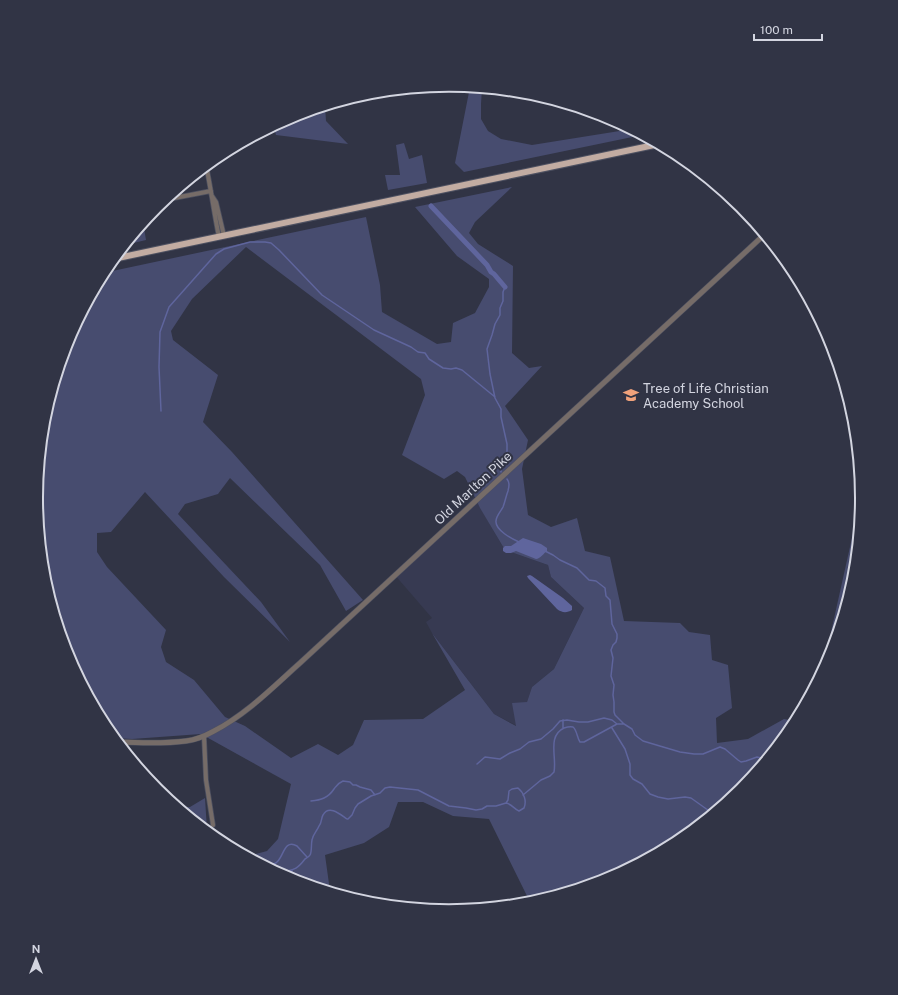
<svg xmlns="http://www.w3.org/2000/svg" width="898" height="995" font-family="'Public Sans',sans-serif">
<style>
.built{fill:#373a52}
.green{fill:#474c6f;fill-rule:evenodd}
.water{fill:#5f659d}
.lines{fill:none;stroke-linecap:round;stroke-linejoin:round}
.stream{stroke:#5f659d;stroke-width:1.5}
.canal{stroke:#5f659d;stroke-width:5}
.minor-casing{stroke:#4e5161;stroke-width:5.5}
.tertiary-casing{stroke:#4e5161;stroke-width:6}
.trunk-casing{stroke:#4e5161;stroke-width:8}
.minor{stroke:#766c68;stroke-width:4}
.tertiary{stroke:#766c68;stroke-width:5}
.trunk{stroke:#c2aca2;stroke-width:6}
.labels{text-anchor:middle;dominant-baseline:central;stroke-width:4;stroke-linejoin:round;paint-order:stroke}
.poi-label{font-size:13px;fill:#d3d5e0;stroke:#313445;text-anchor:start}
.street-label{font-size:13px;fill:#d3d5e0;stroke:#313445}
.rim{fill:none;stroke:#d3d5e0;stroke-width:2}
</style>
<rect width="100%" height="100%" fill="#313445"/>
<path class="built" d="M474,497L505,550L548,565L551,577L584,608L554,669L532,687L527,702L517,726L494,714L432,633L426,622L432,618L394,574L436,535Z"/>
<path class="green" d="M470,87L482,88L481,104V119L488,131L501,139L532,145L632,129L642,135L464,172L455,163Z
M325,106L326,121L348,144L276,135L273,125L291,116Z
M404,143L409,159L422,155L427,183L388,190L385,175H400L396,145Z
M512,187L475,222L469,233L478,244L513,266L512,353L529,368L542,366L505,406L528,440L522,469L528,515L551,527L577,518L585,551L610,557L624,621L680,623L689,632L710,635L712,660L728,665L732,708L716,718L717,743L748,739L784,719L795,721L792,727L741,790L678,841L607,879L530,902L489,819L453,816L423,802H398L389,827L364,843L325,855L330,891L291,879L248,856L267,851L278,839L291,784L201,734L132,739L114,738L105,727L67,655L44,578L36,497L44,417L68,339L103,273L366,217L380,285L382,312L437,344L451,342L453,323L475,313L489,287V279L457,256L415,207ZM246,247L421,379L425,395L402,455L444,479L457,471L465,477L480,508L505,550L548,565L551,577L584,608L554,669L532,687L527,702L512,703L516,726L494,714L432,633L465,690L423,719L364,720L353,745L338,755L318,744L291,758L245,726L225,717L194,680L166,662L161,647L166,630L107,567L97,552V533L111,532L145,492L224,577L290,642L261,602L178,514L185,504L218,494L230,478L320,565L346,611L363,600L232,452L203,422L218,375L173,340L171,331L192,299Z
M143,222L146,240L125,245Z
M860,502H862L854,578L830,656L829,659H825Z
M205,798L207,830L178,807H190Z"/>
<path class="water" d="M523,538L541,544L547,548V551C544,553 540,559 536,559L516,551L511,553H506L503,551V548L505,546H511Z
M530,575L532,576L563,598L572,606V610C567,613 562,613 557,609L528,578L527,576Z"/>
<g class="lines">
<path class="stream" d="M161,411L159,367L160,332L169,307L216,254L224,249L250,242H265L271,243L279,250L322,295L374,330L411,347L418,352L425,353L429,359L443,368L451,369L456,368L462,370L495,397
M501,472V469L507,460V444L501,417V409L495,398L490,374L487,349L492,335L495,324L500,315V308L503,301V292L505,287
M507,479C510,483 509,486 508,491C506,496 505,502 503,507C501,511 496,516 496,521C495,530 512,539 519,542
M545,551L553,555L560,560L577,568L589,580L596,581L605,588L606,596L610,600L612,624L617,634V638L616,642L613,645L611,650L613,658L611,676L614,685L613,695L614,702V712L615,715L624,724L632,729L635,735L643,741L680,752L694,754H703L720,747L725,749L738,760L741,762L746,761L757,757L761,758L765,760
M563,720V728
M612,728L625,749L630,764V775L633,779L642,784L650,794L658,797L668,799L685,797L691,798L712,813
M477,764L485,757L500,759L510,753L520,749L529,742L541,739L553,729L560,721L567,720L579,722H588L604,718L612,720L617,724
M523,795L541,780L550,776L554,772C557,757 547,736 564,728C567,727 570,726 573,727C577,730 577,738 580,742H584L617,724H624
M311,801C321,800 328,798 334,789C337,785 338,783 343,781L350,782L353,785H356L360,787L371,790L375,795
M265,865C269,865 274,865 277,862C284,856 284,839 297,846L307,857
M279,873C293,869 295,872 305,859C307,858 309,857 310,855C312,852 311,844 312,840C313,834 317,831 319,826C322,823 321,818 323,815C329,804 341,815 347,819H348L352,815L355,808L358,804L371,796L380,793L385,788L390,787L418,790L449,806L466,808L476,810L482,809L487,806H496L506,803L508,800L509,791L512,789L518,788C524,793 527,801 524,808L519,811C514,809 512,804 506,803
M290,879L292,871"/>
<path class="canal" d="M431,206L487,265L491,272L494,274L505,287"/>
<defs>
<path id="minor" d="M206,165C211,189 214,213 219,237
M212,196L216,202L224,236
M164,200L211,191
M204,736L206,780L213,825"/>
<path id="tertiary" d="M118,742C140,743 163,744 186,741C196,740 205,736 214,731C247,714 273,687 300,663L765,234"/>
<path id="trunk" d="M113,259L659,144"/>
</defs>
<use href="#minor" class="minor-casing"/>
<use href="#tertiary" class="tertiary-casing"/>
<use href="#trunk" class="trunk-casing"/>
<use href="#minor" class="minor"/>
<use href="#tertiary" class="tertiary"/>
<use href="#trunk" class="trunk"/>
</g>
<defs>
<symbol id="school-bare" viewBox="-9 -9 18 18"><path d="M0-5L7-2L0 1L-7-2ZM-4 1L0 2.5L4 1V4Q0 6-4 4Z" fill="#f1a27b" stroke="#313445" stroke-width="2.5" paint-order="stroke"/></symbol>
</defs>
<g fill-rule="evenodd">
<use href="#school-bare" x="620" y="384" width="22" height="22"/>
</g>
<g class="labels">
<g class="poi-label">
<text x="643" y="388">Tree of Life Christian<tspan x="643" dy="15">Academy School</tspan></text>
</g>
<g class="street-label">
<text transform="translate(473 488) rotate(-43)">Old Marlton Pike</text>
</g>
</g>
<path d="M0 0H898V995H0ZM43 498a406 406 0 1 1 812 0a406 406 0 1 1-812 0Z" fill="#313445" fill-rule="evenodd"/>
<path class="rim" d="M43 498a406 406 0 1 1 812 0a406 406 0 1 1-812 0Z"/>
<g transform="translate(36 959)" stroke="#313445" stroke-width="3" paint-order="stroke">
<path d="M0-3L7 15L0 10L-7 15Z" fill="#d3d5e0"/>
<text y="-6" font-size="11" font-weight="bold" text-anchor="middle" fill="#d3d5e0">N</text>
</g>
<path d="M754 34v6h68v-6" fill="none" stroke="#d3d5e0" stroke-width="2"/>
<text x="760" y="34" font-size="12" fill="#d3d5e0" stroke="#313445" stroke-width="3" paint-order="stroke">100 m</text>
</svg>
